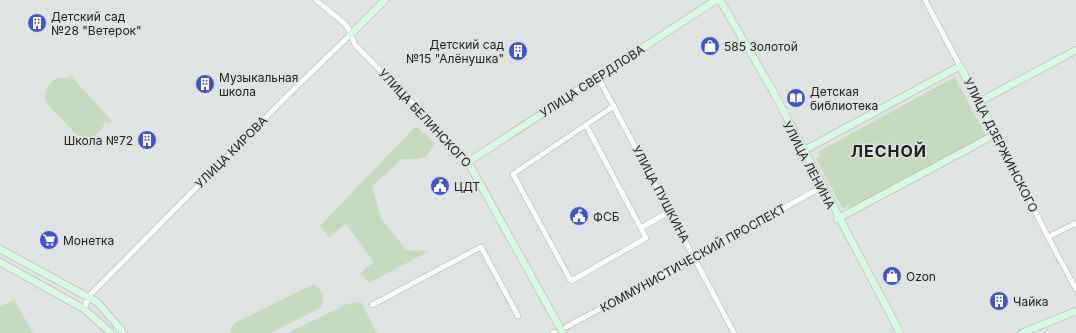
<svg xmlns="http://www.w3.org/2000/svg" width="1076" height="333" font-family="Inter,sans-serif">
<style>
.green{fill:#c8dabd}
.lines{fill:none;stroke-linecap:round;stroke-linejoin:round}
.street-casing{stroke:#acb0af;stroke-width:6}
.secondary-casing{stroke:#acb0af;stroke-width:8}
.street{stroke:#fff;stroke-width:5}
.secondary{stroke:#d7f8e2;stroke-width:7}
.labels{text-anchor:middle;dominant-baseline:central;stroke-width:3;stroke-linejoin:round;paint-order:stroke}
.poi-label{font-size:12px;fill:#202221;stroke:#dfe3e1;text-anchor:start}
.street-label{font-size:12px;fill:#202221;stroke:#dfe3e1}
.district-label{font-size:16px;font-weight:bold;letter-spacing:1px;fill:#202221;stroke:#dfe3e1}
</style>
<rect width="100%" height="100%" fill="#dfe3e1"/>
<path class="green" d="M70,75L112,121L109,124L105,121C103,133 89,143 77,135C72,131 67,124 62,119C56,113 47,107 45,98C44,92 46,88 50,84C55,78 60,77 66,78Z
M955,77L986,136L851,210L848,205L843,209L816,159L821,156L818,152Z
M416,126L435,143C425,161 422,159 402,159L372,186L381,218L406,250L429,251L369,283L360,273L374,262L346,224L329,237L320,226Z
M312,285H315C324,293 326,298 320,308L270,333H231V328L235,323Z
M14,299L33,333H0V307Z
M361,302L377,333H288L347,304Z"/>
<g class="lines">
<defs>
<path id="street" d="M316,0L344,23L348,28L355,45L401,91L468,162
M925,0L960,66
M598,77L734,333
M586,125L646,238L571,281L513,174C547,151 580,129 614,106
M996,134L1048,237L1076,289
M641,228L670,211
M1048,237L1076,223
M372,305L481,247L518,316
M84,309L89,296L286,97L351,34
M566,327L695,258L820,188
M553,333L555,332"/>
<path id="secondary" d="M720,0L773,91L900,333
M351,34L385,0
M979,102L1076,50
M801,152L960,66L996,134L837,219
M0,249L97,302L119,327L123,333
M0,262L84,309L111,333
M563,333L468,162L716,0
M1022,333L1076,311"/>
</defs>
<use href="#street" class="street-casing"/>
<use href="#secondary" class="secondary-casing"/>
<use href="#street" class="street"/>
<use href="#secondary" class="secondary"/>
</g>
<defs>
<symbol id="building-disc" viewBox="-11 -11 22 22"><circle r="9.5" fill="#4155c8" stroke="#dfe3e1"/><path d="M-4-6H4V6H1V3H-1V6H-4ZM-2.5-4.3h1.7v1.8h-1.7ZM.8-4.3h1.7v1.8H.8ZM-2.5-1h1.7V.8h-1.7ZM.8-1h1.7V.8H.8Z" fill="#fff"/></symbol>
<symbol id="shop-disc" viewBox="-11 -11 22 22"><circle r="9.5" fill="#4155c8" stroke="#dfe3e1"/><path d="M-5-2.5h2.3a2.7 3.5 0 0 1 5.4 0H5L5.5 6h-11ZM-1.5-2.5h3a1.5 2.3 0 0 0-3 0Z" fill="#fff"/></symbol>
<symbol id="library-disc" viewBox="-11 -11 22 22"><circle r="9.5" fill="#4155c8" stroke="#dfe3e1"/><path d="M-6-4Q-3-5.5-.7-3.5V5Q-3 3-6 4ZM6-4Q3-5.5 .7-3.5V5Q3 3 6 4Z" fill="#fff"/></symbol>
<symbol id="civic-disc" viewBox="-11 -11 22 22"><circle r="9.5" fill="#4155c8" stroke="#dfe3e1"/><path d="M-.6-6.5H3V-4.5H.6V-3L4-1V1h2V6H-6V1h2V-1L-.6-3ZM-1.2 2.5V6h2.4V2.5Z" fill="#fff"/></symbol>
<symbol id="supermarket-disc" viewBox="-11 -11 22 22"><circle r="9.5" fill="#4155c8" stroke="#dfe3e1"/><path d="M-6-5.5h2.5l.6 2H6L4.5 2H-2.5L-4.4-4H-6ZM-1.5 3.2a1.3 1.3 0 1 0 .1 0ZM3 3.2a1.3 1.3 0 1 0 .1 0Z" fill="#fff"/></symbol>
</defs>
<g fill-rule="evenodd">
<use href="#building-disc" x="26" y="12" width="22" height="22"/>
<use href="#shop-disc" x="699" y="35" width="22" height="22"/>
<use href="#building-disc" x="507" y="40" width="22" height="22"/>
<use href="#building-disc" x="194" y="73" width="22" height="22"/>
<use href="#library-disc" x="785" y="87" width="22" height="22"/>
<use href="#building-disc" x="136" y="129" width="22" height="22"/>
<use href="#civic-disc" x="429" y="175" width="22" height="22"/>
<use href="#civic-disc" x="568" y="205" width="22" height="22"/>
<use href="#supermarket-disc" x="38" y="229" width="22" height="22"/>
<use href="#shop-disc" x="881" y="265" width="22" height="22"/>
<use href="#building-disc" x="988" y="290" width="22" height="22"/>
</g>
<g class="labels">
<g class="poi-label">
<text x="51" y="16">Детский сад<tspan x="51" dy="14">№28 "Ветерок"</tspan></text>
<text x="504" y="44" text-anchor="end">Детский сад<tspan x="504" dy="14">№15 "Алёнушка"</tspan></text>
<text x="724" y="46">585 Золотой</text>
<text x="219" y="77">Музыкальная<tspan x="219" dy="14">школа</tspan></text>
<text x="810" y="91">Детская<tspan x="810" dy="14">библиотека</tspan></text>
<text x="133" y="140" text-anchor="end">Школа №72</text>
<text x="454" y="186">ЦДТ</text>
<text x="593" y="216">ФСБ</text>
<text x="63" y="240">Монетка</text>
<text x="906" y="276">Ozon</text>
<text x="1013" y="301">Чайка</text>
</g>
<g class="street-label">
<text transform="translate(592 81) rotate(-33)">УЛИЦА СВЕРДЛОВА</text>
<text transform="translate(425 118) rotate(47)">УЛИЦА БЕЛИНСКОГО</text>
<text transform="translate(1001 145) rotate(63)">УЛИЦА ДЗЕРЖИНСКОГО</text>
<text transform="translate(231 152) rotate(-45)">УЛИЦА КИРОВА</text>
<text transform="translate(809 165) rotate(62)">УЛИЦА ЛЕНИНА</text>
<text transform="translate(661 194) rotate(62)">УЛИЦА ПУШКИНА</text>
<text transform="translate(693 258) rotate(-29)">КОММУНИСТИЧЕСКИЙ ПРОСПЕКТ</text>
</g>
<g class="district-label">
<text x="889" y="151">ЛЕСНОЙ</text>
</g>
</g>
</svg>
